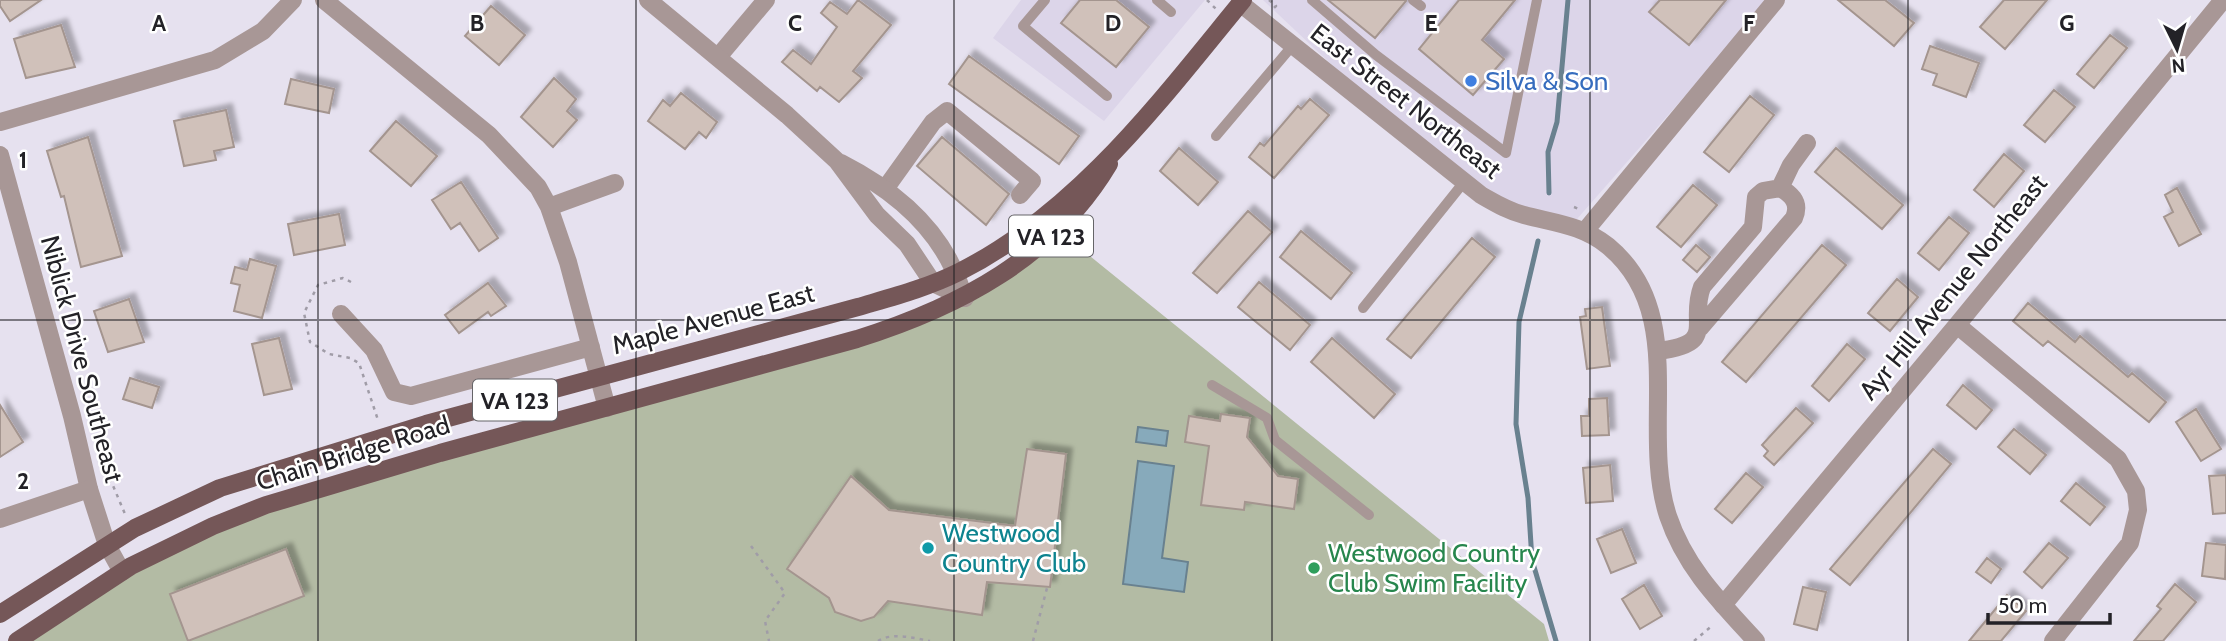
<svg xmlns="http://www.w3.org/2000/svg" width="2226" height="641" font-family="Cabin,sans-serif">
<style>
.built{fill:#dcd5e9}
.green{fill:#b3bba4}
.water{fill:#87aabb;stroke:#69818f;stroke-width:2}
.lines{fill:none;stroke-linecap:round;stroke-linejoin:round}
.stream{stroke:#69818f;stroke-width:5}
.building{fill:#d0c1ba;stroke:#a4958f;stroke-width:2;filter:url(#shadow)}
.path{stroke:#a09ca7;stroke-width:2.5;stroke-dasharray:3.5 5;stroke-linecap:butt}
.service{stroke:#a89796;stroke-width:10}
.minor{stroke:#a89796;stroke-width:18}
.tertiary{stroke:#a89796;stroke-width:18}
.primary{stroke:#755758;stroke-width:18}
.grid{fill:none;stroke:#232227;stroke-width:2;stroke-opacity:0.55}
.shop-dot{fill:#3f7fe0;stroke:#fff;stroke-width:2.5}
.culture-dot{fill:#0f9aa8;stroke:#fff;stroke-width:2.5}
.leisure-dot{fill:#2e9e5b;stroke:#fff;stroke-width:2.5}
.labels{text-anchor:middle;dominant-baseline:central;stroke-width:5;stroke-linejoin:round;paint-order:stroke}
.shield{fill:#fff;stroke:#656468;stroke-width:2}
.shield-label{font-size:24px;font-weight:bold;fill:#232227}
.shop-label{font-size:26px;fill:#366cbe;stroke:#fff;text-anchor:start}
.street-label{font-size:26px;fill:#232227;stroke:#fff}
.culture-label{font-size:26px;fill:#0d838f;stroke:#fff;text-anchor:start}
.leisure-label{font-size:26px;fill:#27864d;stroke:#fff;text-anchor:start}
.grid-label{font-size:23px;text-anchor:middle;font-weight:bold;fill:#232227;stroke:#fff;stroke-width:5;stroke-linejoin:round;paint-order:stroke}
</style>
<defs>
<filter id="shadow"><feDropShadow dx="6" dy="-6" stdDeviation="2" flood-color="#0004"/></filter>
</defs>
<rect width="100%" height="100%" fill="#e6e1ef"/>
<path class="built" d="M1021,0H1205L1104,121L993,38Z
M1263,0H1769L1570,227L1474,199Z"/>
<path class="green" d="M1061,226L1080,248L1544,624L1549,641H21L213,526L857,339L965,298Z"/>
<path class="water" d="M1138,427L1168,431L1166,446L1136,442Z
M1138,461L1174,466L1162,558L1188,562L1184,592L1123,584Z"/>
<g class="lines">
<path class="stream" d="M1549,193L1548,152L1557,122L1568,0
M1538,241L1519,322L1516,424L1528,498L1532,560L1556,641"/>
</g>
<path class="building" d="M0,0H41L10,21L0,6Z
M858,0L891,25L853,71L862,78L839,102L820,87L817,91L782,62L793,50L811,64L837,27L821,13L830,2L847,14Z
M1080,0H1116L1149,27L1116,67L1061,23Z
M1328,0H1406V1L1375,38Z
M1459,0H1515L1482,40L1504,59L1473,95L1419,49Z
M1660,0H1726L1689,45L1649,12Z
M1838,0H1885L1914,23L1894,46Z
M2004,0H2047L2005,49L1980,27Z
M491,6L525,35L499,65L465,36Z
M61,25L75,67L26,78L14,39Z
M2110,35L2127,48L2094,88L2077,74Z
M1930,46L1979,63L1966,97L1933,85L1937,74L1922,69Z
M969,56L1079,136L1059,164L949,84Z
M554,78L576,99L567,111L577,120L553,147L521,117Z
M291,79L334,89L329,113L285,104Z
M2054,90L2075,107L2045,142L2024,125Z
M681,93L717,122L706,138L699,132L685,149L648,121L663,100L670,106Z
M1750,96L1774,115L1729,172L1704,152Z
M1310,99L1329,115L1274,178L1249,157L1260,143L1264,146L1298,106L1301,109Z
M226,110L234,147L214,151L216,160L184,166L174,121Z
M396,121L437,156L411,186L370,151Z
M88,137L122,256L81,267L64,196L61,197L47,151Z
M942,137L1009,194L986,225L917,166Z
M1179,148L1218,182L1198,205L1160,171Z
M1836,148L1903,205L1882,229L1815,172Z
M2004,154L2024,171L1994,207L1974,190Z
M461,182L498,238L479,251L460,223L451,229L432,200Z
M1693,185L1717,205L1681,247L1657,227Z
M2177,188L2201,234L2179,246L2164,217L2173,212L2165,195Z
M1248,211L1272,232L1217,293L1193,273Z
M339,214L345,245L294,255L288,224Z
M1949,217L1969,233L1939,270L1918,253Z
M1301,231L1352,273L1331,299L1280,257Z
M1472,238L1495,257L1411,358L1387,339Z
M1696,245L1710,257L1697,272L1683,260Z
M1822,245L1846,265L1746,382L1722,362Z
M250,259L276,266L262,318L234,311L240,285L231,283L235,267L247,270Z
M1897,279L1918,297L1890,331L1868,313Z
M1259,282L1310,325L1290,350L1238,307Z
M488,283L506,306L491,316L488,312L459,333L445,315Z
M129,299L144,342L108,352L94,311Z
M2028,303L2075,342L2080,336L2128,377L2132,373L2166,402L2149,422L2048,341L2043,346L2013,321Z
M1602,307L1610,366L1587,369L1580,317L1586,316L1585,309Z
M279,338L292,389L264,395L252,344Z
M1332,338L1395,394L1374,418L1311,362Z
M1847,344L1865,359L1829,401L1812,386Z
M130,378L159,387L152,408L123,399Z
M1963,385L1992,410L1976,429L1947,405Z
M1607,398L1609,435L1582,436L1581,416H1589V399Z
M0,405L23,442L0,457Z
M1796,408L1813,423L1774,465L1764,456L1768,451L1762,445Z
M2196,409L2221,449L2201,461L2176,422Z
M1221,414L1250,418L1247,437L1278,476L1298,479L1294,509L1245,502L1244,510L1201,505L1209,446L1185,442L1189,416L1220,421Z
M2014,429L2046,455L2030,474L1998,447Z
M1027,449L1066,454L1050,587L987,582L982,615L888,601L874,617L861,621L835,612L829,598L787,569L851,476L889,510L1015,526Z
M1933,449L1951,464L1850,585L1830,569Z
M1610,465L1613,501L1586,503L1583,468Z
M1746,473L1763,487L1732,523L1715,509Z
M2226,475V513L2213,514L2209,476Z
M2076,483L2105,507L2090,525L2061,501Z
M1622,529L1636,563L1611,573L1597,539Z
M2049,543L2068,558L2042,588L2024,572Z
M2206,543L2226,545L2225,579L2202,576Z
M286,549L304,596L188,641L170,594Z
M1987,558L2001,569L1991,583L1976,572Z
M2175,584L2196,602L2163,641H2134L2161,609L2157,606Z
M1644,585L1662,616L1640,629L1622,599Z
M1803,587L1826,592L1817,630L1794,624Z
M2007,595L2026,611L2001,641H1969Z"/>
<g class="lines">
<path class="path" d="M1207,0L1216,9
M1269,0L1276,6L1273,9
M1574,207L1581,210
M351,282L343,278L318,285L304,313L310,342L329,354L350,358L359,363L378,420
M100,455L125,514
M751,546L785,593L765,621L769,641
M878,641C892,632 914,638 930,641
M1033,641L1047,588
M1694,641L1713,625"/>
<path class="service" d="M1045,0L1023,26L1107,96
M1157,0L1171,12
M1312,0L1376,55L1506,153L1537,0
M1413,0L1421,6
M1216,136L1293,45
M1363,308L1464,182
M1212,385L1267,418L1275,440L1369,515"/>
<path class="minor" d="M324,0L489,135L538,187L549,207L568,262L607,408
M718,57L766,0
M0,122L215,60L263,31L293,0
M0,155L72,416L89,489
M1780,188L1791,165L1807,143
M885,189L933,122L947,111L1032,181L1020,195
M549,207L615,183
M341,314L374,350L394,392L411,396L591,347
M1957,325L2118,459L2136,491L2138,510L2130,543L2053,641
M1700,328L1794,218C1800,204 1793,195 1780,188
M1657,351C1719,344 1688,324 1702,287L1753,227L1756,197L1763,191L1780,188
M1723,605L1957,325L2223,0"/>
<path class="tertiary" d="M648,0L787,115L837,161L877,215L907,244L933,283L965,298
M1240,3L1481,195C1495,203 1508,211 1524,215C1554,223 1582,225 1608,246C1690,314 1639,427 1668,516C1685,567 1720,602 1756,641
M841,163C894,190 942,230 961,288
M1585,231L1776,0
M0,519L89,489L107,545L122,572"/>
<path class="primary" d="M0,614L135,528L220,488L426,424L858,307C892,297 927,288 959,272C1078,212 1160,101 1243,0
M17,641L131,566L213,526L266,505L440,453L857,339C959,307 1053,258 1109,164"/>
</g>
<path class="grid" d="M318,0V641M636,0V641M954,0V641M1272,0V641M1590,0V641M1908,0V641M0,320H2226"/>
<circle class="shop-dot" cx="1471" cy="81" r="7"/>
<circle class="culture-dot" cx="928" cy="548" r="7"/>
<circle class="leisure-dot" cx="1314" cy="568" r="7"/>
<g class="labels">
<g class="shield">
<rect x="1009" y="215.5" width="84" height="41" rx="5"/>
<rect x="473" y="379.5" width="84" height="41" rx="5"/>
</g>
<g class="shield-label">
<text x="1051" y="236">VA 123</text>
<text x="515" y="400">VA 123</text>
</g>
<g class="shop-label">
<text x="1485" y="81">Silva &amp; Son</text>
</g>
<g class="street-label">
<text transform="translate(1406 101) rotate(38)">East Street Northeast</text>
<text transform="translate(1953 287) rotate(-51)">Ayr Hill Avenue Northeast</text>
<text transform="translate(713 319) rotate(-15)">Maple Avenue East</text>
<text transform="translate(82 359) rotate(75)">Niblick Drive Southeast</text>
<text transform="translate(353 453) rotate(-17)">Chain Bridge Road</text>
</g>
<g class="culture-label">
<text x="942" y="533">Westwood<tspan x="942" dy="30">Country Club</tspan></text>
</g>
<g class="leisure-label">
<text x="1328" y="553">Westwood Country<tspan x="1328" dy="30">Club Swim Facility</tspan></text>
</g>
</g>
<g class="grid-label">
<text x="159" y="31">A</text>
<text x="477" y="31">B</text>
<text x="795" y="31">C</text>
<text x="1113" y="31">D</text>
<text x="1431" y="31">E</text>
<text x="1749" y="31">F</text>
<text x="2067" y="31">G</text>
<text x="23" y="168">1</text>
<text x="23" y="489">2</text>
</g>
<g transform="translate(2177 49) rotate(175)" stroke="#ffffff" stroke-width="5" paint-order="stroke">
<path d="M0-5L12 26L0 18L-12 26Z" fill="#232227"/>
<text y="-10" font-size="19" font-weight="bold" text-anchor="middle" fill="#232227">N</text>
</g>
<path d="M1988 613v10h122v-10" fill="none" stroke="#232227" stroke-width="3.5"/>
<text x="1998" y="613" font-size="21" fill="#232227" stroke="#ffffff" stroke-width="5" paint-order="stroke">50 m</text>
</svg>
